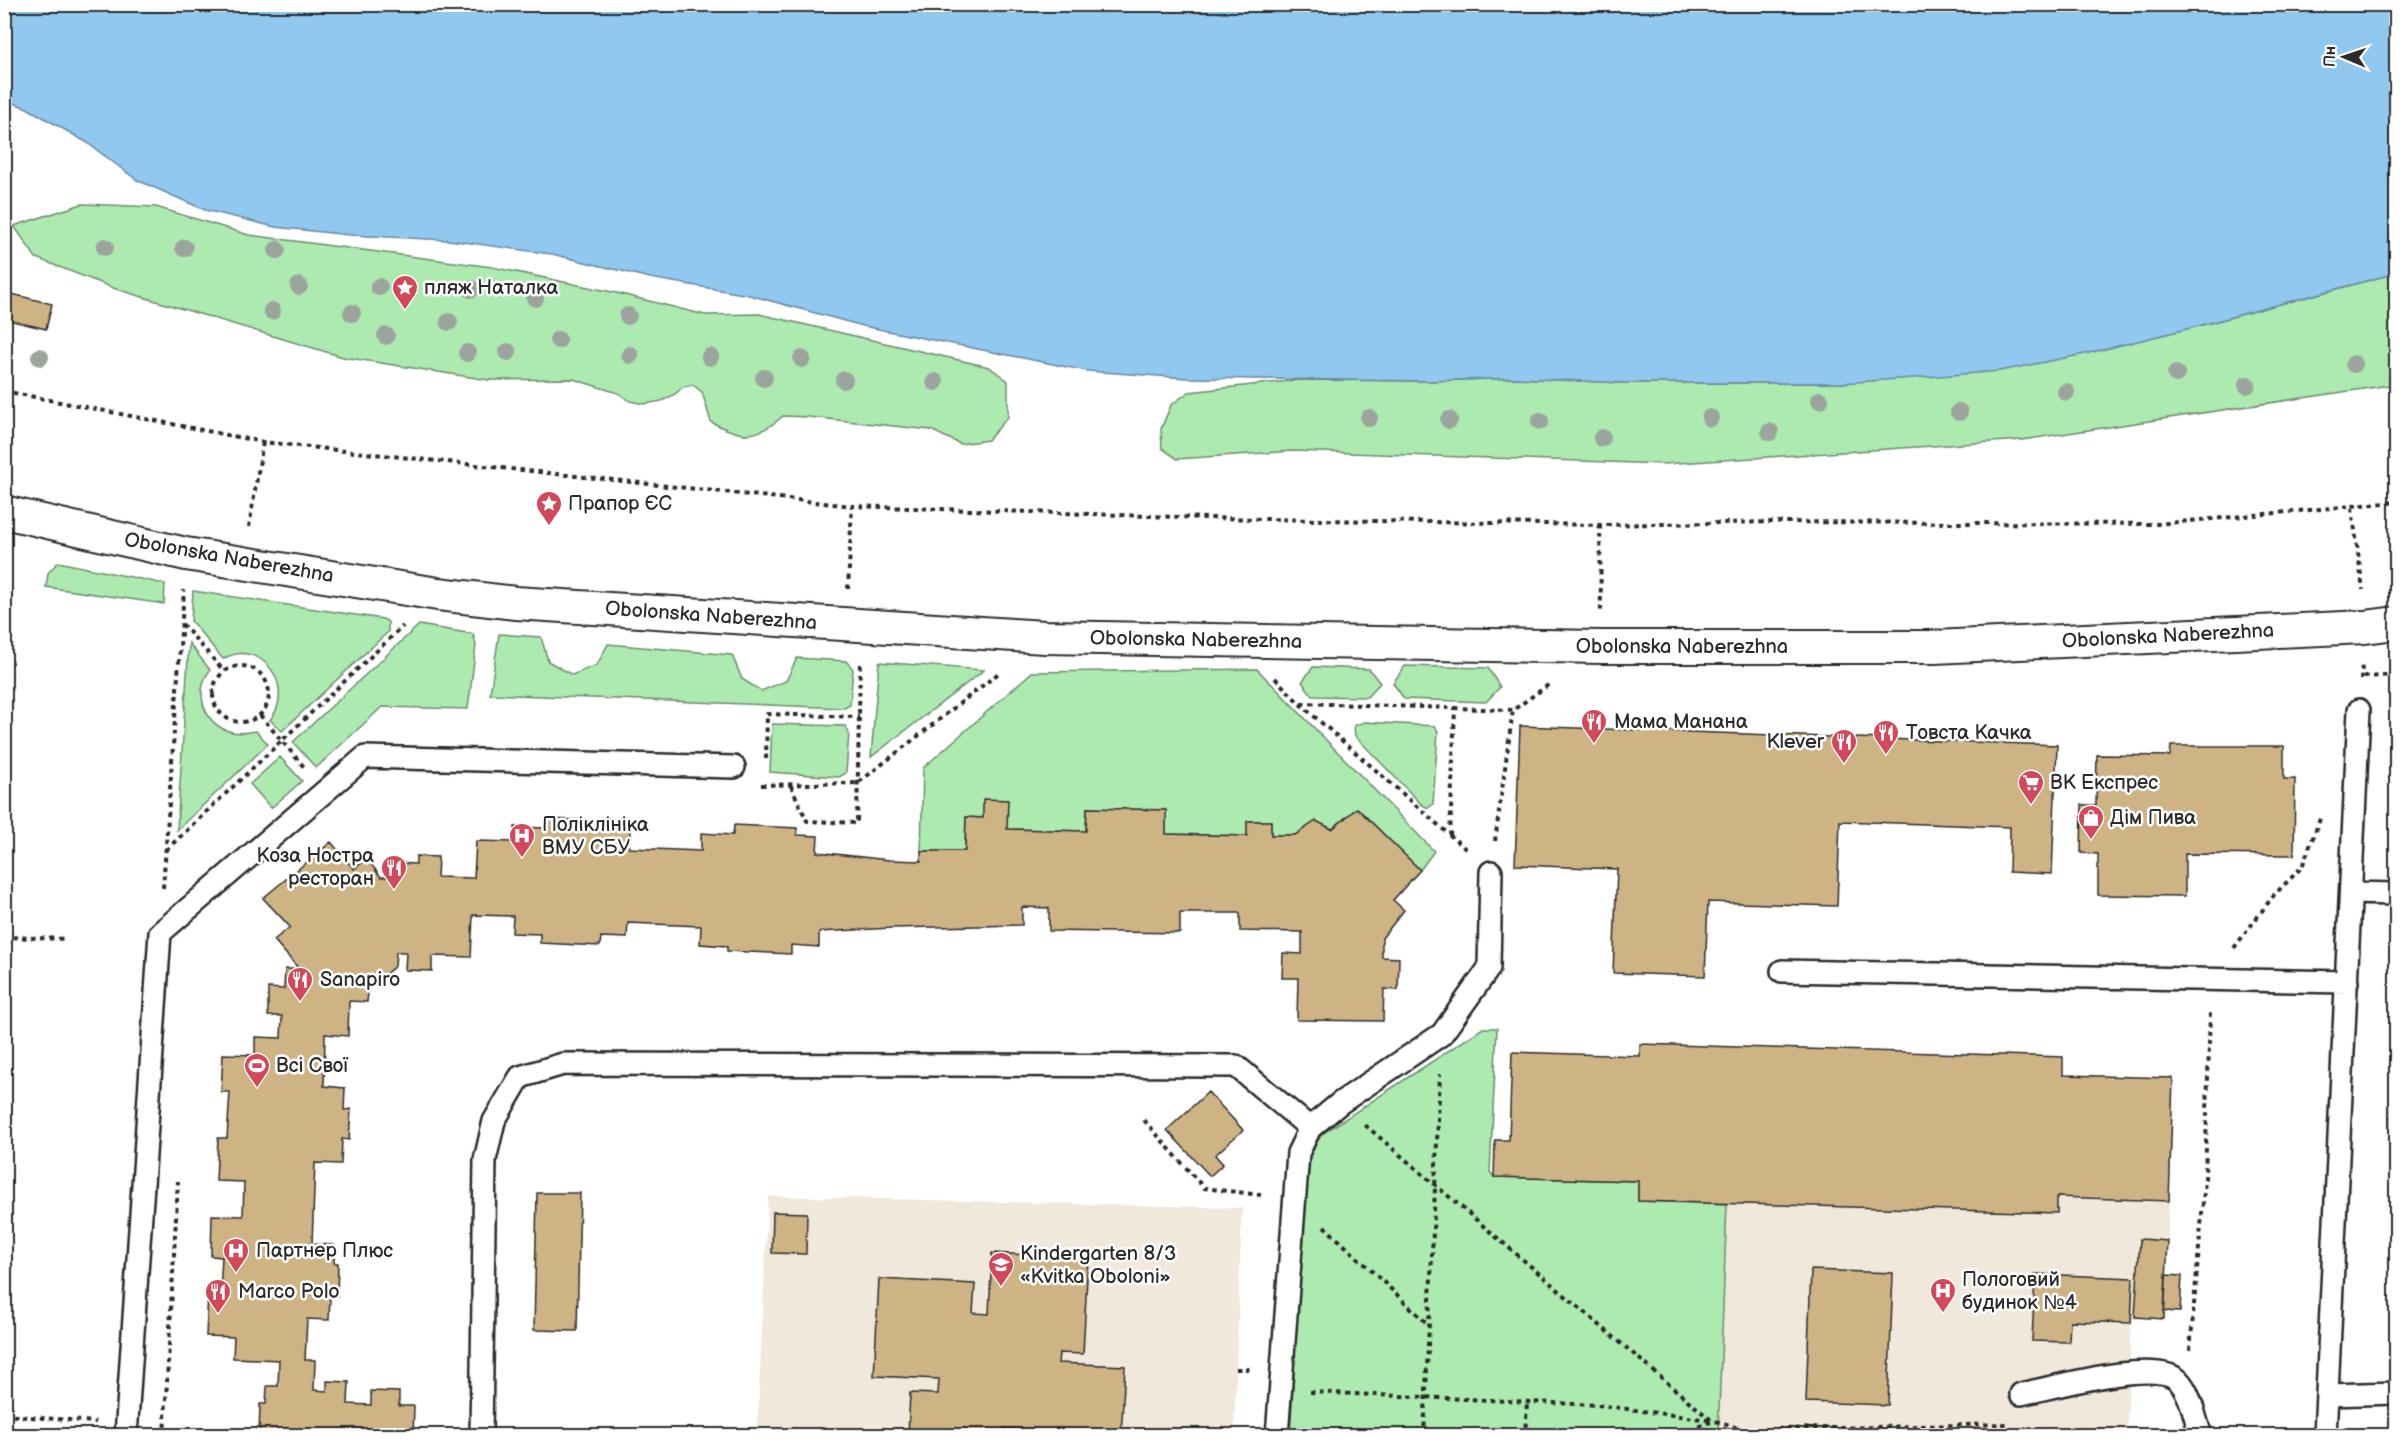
<svg xmlns="http://www.w3.org/2000/svg" width="2401" height="1440" font-family="'Balsamiq Sans',sans-serif">
<style>
.built{fill:#f0e8da}
.green{fill:#aceab0;stroke:#6c8a6e;stroke-width:1.5}
.water{fill:#91c8ef;stroke:#6889a1;stroke-width:1.5}
.building{fill:#ceb485;stroke:#2b2b2b;stroke-width:1.5}
.lines{fill:none;stroke-linecap:round;stroke-linejoin:round}
.service-casing{stroke:#2b2b2b;stroke-width:26}
.pedestrian-casing{stroke:#2b2b2b;stroke-width:36}
.path{stroke:#2b2b2b;stroke-width:4;stroke-dasharray:4.5 4.5;stroke-linecap:butt}
.service{stroke:#fff;stroke-width:21}
.pedestrian{stroke:#fff;stroke-width:32}
.tree{fill:#9ca59d}
.labels{text-anchor:middle;dominant-baseline:central;stroke-width:5;stroke-linejoin:round;paint-order:stroke}
.poi-label{font-size:20px;fill:#2b2b2b;stroke:#fff;text-anchor:start}
.street-label{font-size:20px;fill:#2b2b2b;stroke:#fff}
</style>
<rect width="100%" height="100%" fill="#fff"/>
<filter id="ink" filterUnits="userSpaceOnUse"><feTurbulence type="fractalNoise" baseFrequency=".0167" numOctaves="2"/><feDisplacementMap in="SourceGraphic" scale="12" xChannelSelector="R" yChannelSelector="G"/><feConvolveMatrix kernelMatrix="1 2 1 2 8 2 1 2 1" color-interpolation-filters="sRGB"/></filter>
<g filter="url(#ink)">
<path class="built" d="M768,1196L1242,1208L1234,1435L757,1436Z
M2057,1197L2169,1201L2164,1319L2135,1317L2131,1323L2127,1435L1718,1436L1727,1204L2056,1213Z"/>
<path class="green" d="M82,204L156,207L249,235L492,267L617,293L705,315L759,314L989,367L1008,381V417L988,440L960,444L931,430L809,417L783,416C756,440 742,438 711,422L702,392L693,385L683,387L675,394L662,401L644,404L630,401L618,393L573,379L489,380L343,357L116,289L36,258L14,226Z
M2396,273V384L2022,440L1663,464L1293,451L1177,459L1162,448L1161,429L1171,405L1189,392L1298,380L1430,381L1517,378L1624,383H1842L2191,328Z
M58,562L165,584L164,604L46,587L48,573Z
M193,591L383,619L388,622V632L282,731L270,720C297,687 261,637 223,659L191,621Z
M419,625L473,634L476,645L468,709L382,707L316,768L293,742Z
M499,634L541,637L548,661L572,675L597,665L608,644L732,655L742,679L761,691L786,681L797,658L846,661L853,669L850,705L844,708L490,694Z
M189,643L210,670C193,692 204,726 232,732C240,734 248,732 256,731L268,744L177,830Z
M879,662L984,670L871,757Z
M1405,666L1488,668L1500,687L1486,702L1404,699L1393,683Z
M1313,667L1369,669L1380,683L1367,697L1313,696L1302,682Z
M1257,669L1434,851L1420,870L1357,808L1332,829L1316,821L1295,835H1271V821H1248L1247,836L1166,834L1165,810L1087,808L1086,831L1007,829L983,818L966,817L965,851H921L923,768L1032,672Z
M1364,722L1435,726L1438,732L1433,804L1428,808L1421,804L1355,736L1354,726Z
M772,724L845,726L849,733L846,773L839,777L770,772Z
M280,757L302,781L271,808L250,784Z
M1483,1028H1497L1490,1172L1494,1177L1638,1181V1201L1727,1204L1718,1435L1290,1436L1307,1158L1322,1134Z"/>
<path class="water" d="M4,5H2396V273L2191,328L2085,354L2000,371L1927,377L1842,383H1624L1517,378L1430,381L1187,378L1087,371L863,326L749,295L650,278L552,254L448,240L349,235L275,227L205,210L137,180L86,142L27,108L5,100Z"/>
<path class="building" d="M4,292L52,304L46,329L4,319Z
M1520,726L2057,745L2052,874L2009,872L2010,827L1840,821L1837,906L1708,902L1705,976L1613,973L1617,869L1515,865Z
M2171,746H2284V779H2295L2294,855L2185,854V896L2098,895V854L2081,853L2082,805H2096L2097,755L2170,756Z
M983,799L1008,800L1007,829L1086,831L1087,808L1166,810V834L1247,836V821H1271V835H1295L1316,821L1332,829L1357,808L1420,870L1393,900L1404,910L1382,938V957L1399,958L1398,990L1384,989L1383,1021L1297,1020L1298,978H1282L1283,953L1302,954V932L1240,931V913H1180V933L1049,931V908L1022,907V925L891,928L819,932V947L791,945V954L727,951V946L700,944L701,926L628,923L627,938L601,937L600,946L540,943V934L512,933L513,916L473,915L471,957L432,956V971L405,970L406,952H396L395,966L373,984H369L367,1002L349,1001L348,1036L325,1034L324,1086L345,1088L344,1110L351,1109L349,1140L342,1139L341,1164L315,1163L312,1244L334,1245V1263H338L337,1296H330L329,1320L307,1319L305,1360H315L314,1390L327,1391V1381L349,1382L348,1404L371,1405V1391L399,1392V1406H414L413,1436H259L260,1404H266L267,1386H278L279,1360L233,1358L234,1337L206,1336L208,1292H220L222,1257L211,1256L212,1215L243,1216L244,1182L216,1181L218,1138H227L230,1092H221L223,1054L255,1055V1037L281,1038L282,1016H268V988L284,989L285,969H299L274,940L290,927L263,898L331,842L354,869L367,859L381,877H397V863L416,864V856L438,857L437,877L474,878L476,841L515,842V827L545,828V819L607,821V828L630,829L629,848L701,851V833L733,835L734,825L797,828V835L818,836L817,852L889,860L921,861V851H965L966,817L983,818Z
M1640,1044L2063,1057V1075L2173,1078L2169,1201L2057,1197V1213L1638,1201V1181L1494,1177L1495,1140H1509L1512,1052L1640,1056Z
M1208,1092L1243,1130L1215,1155L1223,1164L1210,1176L1167,1130Z
M2392,1103H2396V1147H2391Z
M537,1193H580L577,1331L534,1330Z
M773,1212L807,1213L806,1254L772,1253Z
M2140,1239L2168,1241L2164,1319L2135,1317Z
M992,1253L1088,1258L1083,1354L1059,1353L1058,1363L1125,1366L1121,1436H1026V1429L1004,1428V1436H908L910,1393L938,1394L939,1379L874,1376L879,1279L975,1284L973,1313L989,1314Z
M1811,1270L1893,1273L1888,1405L1806,1402Z
M2035,1274L2133,1278L2131,1323L2070,1321L2069,1342L2032,1341Z
M2166,1275L2182,1276L2180,1312L2164,1311Z"/>
<g class="lines">
<defs>
<path id="service" d="M2351,893L2396,894
M1782,971L2347,982
M2021,1394C2051,1388 2156,1358 2178,1380C2191,1393 2195,1419 2201,1436
M2328,1395L2396,1393
M126,1436L160,933L365,757L734,767
M481,1436L485,1160L494,1121L520,1077L563,1064L1236,1066L1310,1128
M1277,1436L1298,1153L1310,1128L1340,1103L1442,1034L1489,968L1491,872
M2325,1436L2359,710"/>
<path id="pedestrian" d="M4,512L186,554L438,594L516,603L1045,637L1601,647H1934L2365,627L2396,623"/>
</defs>
<use href="#service" class="service-casing"/>
<use href="#pedestrian" class="pedestrian-casing"/>
<path class="path" d="M4,391L263,442L852,506L1209,518L1600,525L1775,522L2157,524L2396,502
M2352,508L2363,590
M1600,525L1601,612
M249,527L263,442
M848,589L852,506
M182,624L224,671
M213 694a28 28 0 1 1 56 0a28 28 0 1 1-56 0Z
M2364,677L2396,675
M1275,678L1299,703L1468,851
M2361,680L2362,663
M1301,703L1513,710
M260,715L304,767
M766,759L767,714L859,717
M761,785L858,783L1000,672
M791,786L807,821L857,823L860,662
M1450,836L1455,708
M1495,841L1513,710L1551,683
M166,850L403,626
M163,888L184,590
M4,937L67,939
M2234,948L2274,895L2302,867L2321,816
M1144,1120L1204,1188L1261,1195
M1365,1125L1711,1420
M1324,1226L1429,1325
M2190,1350L2205,1180L2210,1011
M1236,1369H1250
M1310,1392L1598,1405L1709,1420
M4,1415L96,1422
M164,1436L178,1181
M1424,1436L1440,1074
M1525,1436L1527,1402
M1683,1436C1713,1419 1711,1417 1742,1430L2008,1424"/>
<use href="#service" class="service"/>
<use href="#pedestrian" class="pedestrian"/>
</g>
<g class="tree">
<circle cx="105" cy="247" r="9"/>
<circle cx="184" cy="248" r="9"/>
<circle cx="277" cy="250" r="9"/>
<circle cx="299" cy="286" r="9"/>
<circle cx="379" cy="287" r="9"/>
<circle cx="471" cy="289" r="9"/>
<circle cx="535" cy="298" r="9"/>
<circle cx="272" cy="311" r="9"/>
<circle cx="352" cy="313" r="9"/>
<circle cx="628" cy="316" r="9"/>
<circle cx="449" cy="322" r="9"/>
<circle cx="386" cy="336" r="9"/>
<circle cx="558" cy="340" r="9"/>
<circle cx="508" cy="352" r="9"/>
<circle cx="467" cy="353" r="9"/>
<circle cx="630" cy="355" r="9"/>
<circle cx="40" cy="357" r="9"/>
<circle cx="710" cy="357" r="9"/>
<circle cx="802" cy="359" r="9"/>
<circle cx="2354" cy="364" r="9"/>
<circle cx="2176" cy="374" r="9"/>
<circle cx="764" cy="378" r="9"/>
<circle cx="844" cy="380" r="9"/>
<circle cx="935" cy="382" r="9"/>
<circle cx="2247" cy="385" r="9"/>
<circle cx="2066" cy="392" r="9"/>
<circle cx="1820" cy="400" r="9"/>
<circle cx="1959" cy="412" r="9"/>
<circle cx="1369" cy="418" r="9"/>
<circle cx="1710" cy="418" r="9"/>
<circle cx="1449" cy="420" r="9"/>
<circle cx="1540" cy="421" r="9"/>
<circle cx="1770" cy="432" r="9"/>
<circle cx="1602" cy="438" r="9"/>
</g>
</g>
<defs>
<symbol id="sight-pin" viewBox="-11 -11 22 30"><path d="M0 17L-7.5 6A9.5 9.5 0 1 1 7.5 6Z" fill="#d1495b" stroke="#fff"/><path d="M0-6L1.8-2.2L6-1.7L2.9 1.2L3.7 5.4L0 3.3L-3.7 5.4L-2.9 1.2L-6-1.7L-1.8-2.2Z" fill="#fff"/></symbol>
<symbol id="restaurant-pin" viewBox="-11 -11 22 30"><path d="M0 17L-7.5 6A9.5 9.5 0 1 1 7.5 6Z" fill="#d1495b" stroke="#fff"/><path d="M-5-6h1v4h1v-4h1v4h1v-4h1v5L-1.5 .5V6h-2V.5L-5-1ZM5-6V6H3V1.5H1.5Q1.5-4 5-6Z" fill="#fff"/></symbol>
<symbol id="supermarket-pin" viewBox="-11 -11 22 30"><path d="M0 17L-7.5 6A9.5 9.5 0 1 1 7.5 6Z" fill="#d1495b" stroke="#fff"/><path d="M-6-5.5h2.5l.6 2H6L4.5 2H-2.5L-4.4-4H-6ZM-1.5 3.2a1.3 1.3 0 1 0 .1 0ZM3 3.2a1.3 1.3 0 1 0 .1 0Z" fill="#fff"/></symbol>
<symbol id="shop-pin" viewBox="-11 -11 22 30"><path d="M0 17L-7.5 6A9.5 9.5 0 1 1 7.5 6Z" fill="#d1495b" stroke="#fff"/><path d="M-5-2.5h2.3a2.7 3.5 0 0 1 5.4 0H5L5.5 6h-11ZM-1.5-2.5h3a1.5 2.3 0 0 0-3 0Z" fill="#fff"/></symbol>
<symbol id="hospital-pin" viewBox="-11 -11 22 30"><path d="M0 17L-7.5 6A9.5 9.5 0 1 1 7.5 6Z" fill="#d1495b" stroke="#fff"/><path d="M-5-5h3v3.5h4V-5h3V5h-3V1.5h-4V5h-3Z" fill="#fff"/></symbol>
<symbol id="stadium-pin" viewBox="-11 -11 22 30"><path d="M0 17L-7.5 6A9.5 9.5 0 1 1 7.5 6Z" fill="#d1495b" stroke="#fff"/><path d="M0-5a6.5 5 0 1 0 0 10a6.5 5 0 1 0 0-10ZM-3.5-1.8h7v3.6h-7Z" fill="#fff"/></symbol>
<symbol id="school-pin" viewBox="-11 -11 22 30"><path d="M0 17L-7.5 6A9.5 9.5 0 1 1 7.5 6Z" fill="#d1495b" stroke="#fff"/><path d="M0-5L7-2L0 1L-7-2ZM-4 1L0 2.5L4 1V4Q0 6-4 4Z" fill="#fff"/></symbol>
</defs>
<g fill-rule="evenodd">
<use href="#sight-pin" x="390" y="273" width="30" height="40"/>
<use href="#sight-pin" x="534" y="489" width="30" height="40"/>
<use href="#restaurant-pin" x="1579" y="707" width="30" height="40"/>
<use href="#restaurant-pin" x="1871" y="718" width="30" height="40"/>
<use href="#restaurant-pin" x="1829" y="727" width="30" height="40"/>
<use href="#supermarket-pin" x="2016" y="768" width="30" height="40"/>
<use href="#shop-pin" x="2076" y="803" width="30" height="40"/>
<use href="#hospital-pin" x="507" y="821" width="30" height="40"/>
<use href="#restaurant-pin" x="379" y="853" width="30" height="40"/>
<use href="#restaurant-pin" x="285" y="965" width="30" height="40"/>
<use href="#stadium-pin" x="242" y="1051" width="30" height="40"/>
<use href="#hospital-pin" x="221" y="1236" width="30" height="40"/>
<use href="#school-pin" x="986" y="1250" width="30" height="40"/>
<use href="#hospital-pin" x="1928" y="1276" width="30" height="40"/>
<use href="#restaurant-pin" x="203" y="1277" width="30" height="40"/>
</g>
<g class="labels">
<g class="poi-label">
<text x="424" y="288">пляж Наталка</text>
<text x="568" y="504">Прапор ЄС</text>
<text x="1614" y="722">Мама Манана</text>
<text x="1906" y="733">Товста Качка</text>
<text x="1824" y="742" text-anchor="end">Klever</text>
<text x="2050" y="783">ВК Експрес</text>
<text x="2110" y="818">Дім Пива</text>
<text x="542" y="825">Поліклініка<tspan x="542" dy="23">ВМУ СБУ</tspan></text>
<text x="374" y="856" text-anchor="end">Коза Ностра<tspan x="374" dy="23">ресторан</tspan></text>
<text x="320" y="980">Sanapiro</text>
<text x="276" y="1066">Всі Свої</text>
<text x="256" y="1251">Партнер Плюс</text>
<text x="1020" y="1254">Kindergarten 8/3<tspan x="1020" dy="23">«Kvitka Oboloni»</tspan></text>
<text x="1962" y="1280">Пологовий<tspan x="1962" dy="23">будинок №4</tspan></text>
<text x="238" y="1292">Marco Polo</text>
</g>
<g class="street-label">
<text transform="translate(229 558) rotate(10)">Obolonska Naberezhna</text>
<text transform="translate(711 616) rotate(4)">Obolonska Naberezhna</text>
<text transform="translate(2168 636) rotate(-3)">Obolonska Naberezhna</text>
<text transform="translate(1196 640) rotate(1)">Obolonska Naberezhna</text>
<text x="1682" y="647">Obolonska Naberezhna</text>
</g>
</g>
<rect width="2401" height="1440" fill="none" stroke="#fff" stroke-width="24"/>
<rect x="12" y="12" width="2377" height="1416" fill="none" stroke="#2b2b2b" stroke-width="2" filter="url(#ink)"/>
<g transform="translate(2344 57) rotate(272)" stroke="#ffffff" stroke-width="4.5" paint-order="stroke">
<path d="M0-4.5L10 22L0 15L-10 22Z" fill="#2b2b2b"/>
<text y="-9" font-size="16" font-weight="bold" text-anchor="middle" fill="#2b2b2b">Пн</text>
</g>
</svg>
